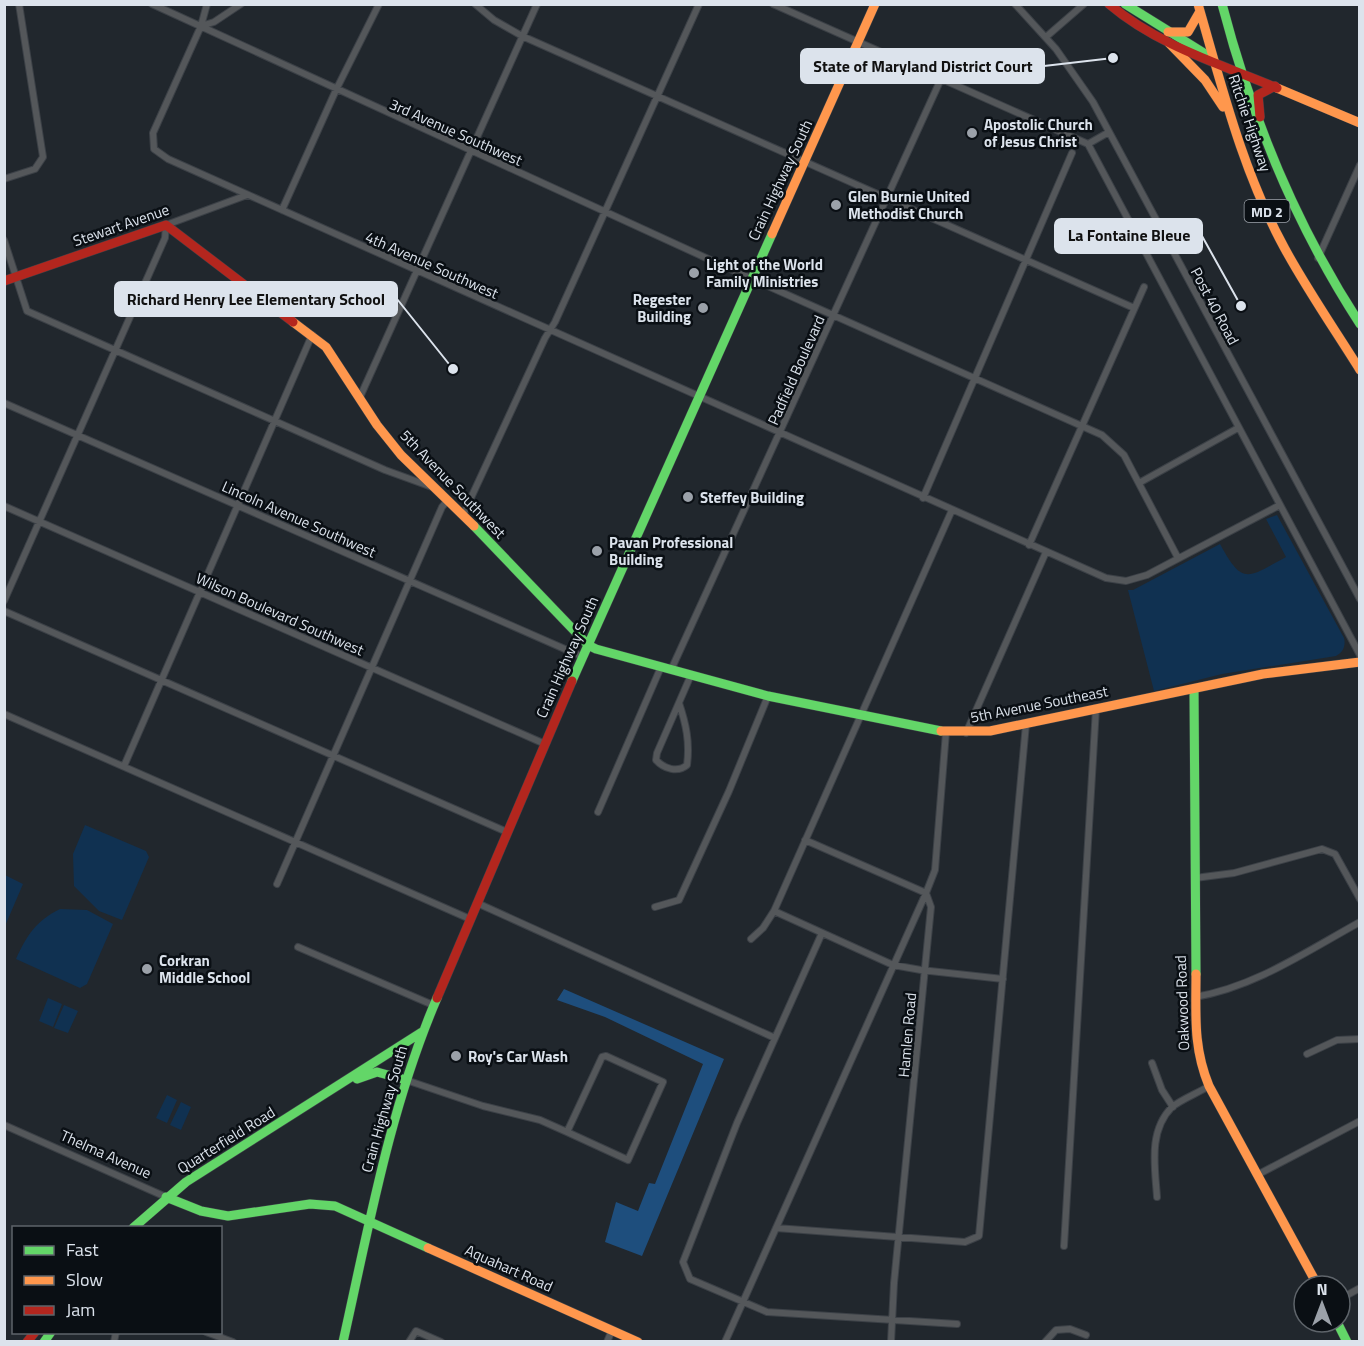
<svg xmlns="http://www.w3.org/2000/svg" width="1364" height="1346" font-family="'Titillium Web',sans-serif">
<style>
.green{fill:#103151}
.forest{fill:#1e4e7d}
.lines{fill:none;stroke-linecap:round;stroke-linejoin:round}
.street-casing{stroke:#3c4147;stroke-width:8}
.fast-casing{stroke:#3c4147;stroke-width:10}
.slow-casing{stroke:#3c4147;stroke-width:10}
.jam-casing{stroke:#3c4147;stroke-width:10}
.street{stroke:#54575a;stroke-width:6}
.fast{stroke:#63d668;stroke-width:9}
.slow{stroke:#ff974d;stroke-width:9}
.jam{stroke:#b3261e;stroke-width:9}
.poi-dot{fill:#9ba1a9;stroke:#0a0f14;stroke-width:2}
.labels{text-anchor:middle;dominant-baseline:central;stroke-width:5;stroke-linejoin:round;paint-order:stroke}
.shield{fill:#0a0f14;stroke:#9da3ab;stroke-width:1.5}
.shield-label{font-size:14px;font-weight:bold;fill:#dce3ec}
.street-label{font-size:15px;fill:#dce3ec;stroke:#0a0f14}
.poi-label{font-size:15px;font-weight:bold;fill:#dce3ec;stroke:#0a0f14;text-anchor:start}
.leader{fill:none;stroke:#dce3ec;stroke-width:2}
.callout-dot{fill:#dce3ec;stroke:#0a0f14;stroke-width:2}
.callout{fill:#dce3ec;stroke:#dce3ec;stroke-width:2}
.callout-label{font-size:16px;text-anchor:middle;font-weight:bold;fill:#111}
</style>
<rect width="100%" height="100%" fill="#21272d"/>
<path class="green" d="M1277,515L1344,638C1346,646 1343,652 1336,656L1222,674L1154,691L1128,590H1133L1220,544C1243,586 1247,578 1286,557L1266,519Z
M85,825L146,851L149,857L122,920L99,911L74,886L73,854Z
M5,875L23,884L5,926Z
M60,909L87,910L113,924L87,984L80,988L16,959C27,935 36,921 60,909Z
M48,998L62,1004L53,1027L39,1021Z
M64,1005L78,1011L68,1033L54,1028Z
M167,1095L177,1100L167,1123L156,1118Z
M181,1102L191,1107L181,1130L170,1125Z"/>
<path class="forest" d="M564,989L724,1059L642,1256L605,1242L616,1202L638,1211L649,1183L655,1184L703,1064L605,1017L557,1000Z"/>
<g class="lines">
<defs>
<path id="street" d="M152,4L752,279L1102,435L1124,455L1178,558
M207,4L201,26L153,133L154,149L168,159L1106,578L1126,581L1147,575L1280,505
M475,4L494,20L522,36L1134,308
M773,4L1088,144
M1015,4L1056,49L1093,102L1360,599
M201,26L214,22L241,4
M1046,37L1084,4
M1088,144L1360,655
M1088,144L1109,132
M4,179L35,169L43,157L19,4
M282,210L336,90L379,4
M4,240L27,311L385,470L432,487
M1318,258L1360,165
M360,397L537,4
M4,403L583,657
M1139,483L1238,428
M923,498L1072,153
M4,506L545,744
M463,515L545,338L555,322L699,4
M1029,545L1144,287
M4,601L165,238L166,225L247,195
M4,611L507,832
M671,670L941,79
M679,703C686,724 690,742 687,765C678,773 664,769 656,760L657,753L691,675
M4,714L470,919
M966,733L1046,552
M124,766L312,335
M598,812L661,667
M1195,878L1234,873L1322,849L1335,854L1360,899
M277,884L442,507L447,501
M477,903L775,1038
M655,907L679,900L729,791L768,696
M774,911L893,965L921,970L1003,979
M822,933L737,1123L683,1262L690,1279L767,1312L957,1324
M751,939L763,928L774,911L952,510
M298,947L433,1005
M1195,997C1255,987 1307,951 1360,922
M1307,1054L1337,1040L1360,1039
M1152,1063L1162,1090L1173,1107
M406,1080L483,1106L540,1120L567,1132L602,1057L606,1056L663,1082L628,1160L567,1132
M4,1125L166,1197
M1257,1175L1360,1121
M1157,1197C1155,1167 1148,1131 1172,1107C1182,1099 1198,1093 1209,1086
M776,1228L965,1242L979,1236L1026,724
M1064,1246L1096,708
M1340,1299L1360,1288
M206,1332L233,1342
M114,1342L116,1332
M409,1342L416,1331L441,1342
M607,1342L612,1330
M725,1342L926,893L805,840
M891,1342L894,1283L931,907L926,893L935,870L946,732
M1045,1342L1056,1330L1070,1329L1086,1335"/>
<path id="fast" d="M1125,4L1212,58
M1222,4C1252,119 1295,224 1360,324
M474,526L588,645L596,649L768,696L941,731
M572,681L772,234
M1194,689L1196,974
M357,1079L377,1072L406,1080
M166,1197L201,1211L228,1216L310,1204L335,1206L428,1248
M133,1228L186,1182L422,1032
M1337,1322L1347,1342
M44,1342L51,1332
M343,1342C369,1226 390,1107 437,998"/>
<path id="slow" d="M1198,4C1222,87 1243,173 1285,249C1308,291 1335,330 1360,370
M1168,32H1188L1199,13
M1169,43L1205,80L1223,107
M1277,88L1360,123
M772,234L875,4
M293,322L326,347L377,425L401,455L474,526
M941,731H990L1263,674L1360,662
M1196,974C1196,1015 1193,1047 1209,1086L1318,1286
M428,1248L638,1342"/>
<path id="jam" d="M1109,4C1157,45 1220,64 1277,88
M1260,117L1258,95L1275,86
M4,281L166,225L293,322
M437,998L572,681
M27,1342L35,1332"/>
</defs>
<use href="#street" class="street-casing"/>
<use href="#fast" class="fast-casing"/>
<use href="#slow" class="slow-casing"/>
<use href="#jam" class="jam-casing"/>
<use href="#street" class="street"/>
<use href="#fast" class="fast"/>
<use href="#slow" class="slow"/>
<use href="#jam" class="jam"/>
</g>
<g class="poi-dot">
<circle cx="972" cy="133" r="6"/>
<circle cx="836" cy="205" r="6"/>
<circle cx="694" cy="273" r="6"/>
<circle cx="703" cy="308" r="6"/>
<circle cx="688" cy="497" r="6"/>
<circle cx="597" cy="551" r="6"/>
<circle cx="147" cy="969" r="6"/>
<circle cx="456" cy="1056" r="6"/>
</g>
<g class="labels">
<rect class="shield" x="1244.5" y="200" width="45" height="22" rx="4.5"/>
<g class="shield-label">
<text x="1267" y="211">MD 2</text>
</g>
<g class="street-label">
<text transform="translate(1250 123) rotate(71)">Ritchie Highway</text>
<text transform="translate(456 132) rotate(24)">3rd Avenue Southwest</text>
<text transform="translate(780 180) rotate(-65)">Crain Highway South</text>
<text transform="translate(121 225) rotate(-19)">Stewart Avenue</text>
<text transform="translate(432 265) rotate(24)">4th Avenue Southwest</text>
<text transform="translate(1215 306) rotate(62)">Post 40 Road</text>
<text transform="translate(796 370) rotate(-66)">Padfield Boulevard</text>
<text transform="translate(453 484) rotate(46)">5th Avenue Southwest</text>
<text transform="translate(299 519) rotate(24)">Lincoln Avenue Southwest</text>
<text transform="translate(280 614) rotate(24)">Wilson Boulevard Southwest</text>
<text transform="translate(567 657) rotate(-66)">Crain Highway South</text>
<text transform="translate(1039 704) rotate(-11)">5th Avenue Southeast</text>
<text transform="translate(1182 1003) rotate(-92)">Oakwood Road</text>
<text transform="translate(907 1035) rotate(-85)">Hamlen Road</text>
<text transform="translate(384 1109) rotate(-74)">Crain Highway South</text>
<text transform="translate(226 1140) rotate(-32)">Quarterfield Road</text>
<text transform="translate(106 1154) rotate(24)">Thelma Avenue</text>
<text transform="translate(509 1268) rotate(24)">Aquahart Road</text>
</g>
<g class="poi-label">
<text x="984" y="124">Apostolic Church<tspan x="984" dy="17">of Jesus Christ</tspan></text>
<text x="848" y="196">Glen Burnie United<tspan x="848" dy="17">Methodist Church</tspan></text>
<text x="706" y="264">Light of the World<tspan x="706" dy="17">Family Ministries</tspan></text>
<text x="691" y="299" text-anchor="end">Regester<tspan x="691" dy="17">Building</tspan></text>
<text x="700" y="497">Steffey Building</text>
<text x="609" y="542">Pavan Professional<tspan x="609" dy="17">Building</tspan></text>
<text x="159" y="960">Corkran<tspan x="159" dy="17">Middle School</tspan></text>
<text x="468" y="1056">Roy's Car Wash</text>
</g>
</g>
<path class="leader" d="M1113 58L1044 66M1241 306L1202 236M453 369L397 299"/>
<g class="callout-dot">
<circle cx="1113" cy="58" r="6"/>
<circle cx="1241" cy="306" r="6"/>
<circle cx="453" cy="369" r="6"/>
</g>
<g class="callout">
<rect x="801" y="49" width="243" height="34" rx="6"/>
<rect x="1055" y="219" width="147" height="34" rx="6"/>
<rect x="115" y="282" width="282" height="34" rx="6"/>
</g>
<g class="callout-label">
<text x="923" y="72">State of Maryland District Court</text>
<text x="1129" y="241">La Fontaine Bleue</text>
<text x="256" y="305">Richard Henry Lee Elementary School</text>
</g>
<rect width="1364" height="1346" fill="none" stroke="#dce3ec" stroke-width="12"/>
<rect x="12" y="1226" width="210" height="108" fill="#0a0f14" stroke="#5e646a" stroke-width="1.5"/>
<rect x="24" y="1246" width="30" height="9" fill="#63d668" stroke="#5e646a" stroke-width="1.5"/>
<text x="66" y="1256" font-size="18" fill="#dce3ec">Fast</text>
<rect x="24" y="1276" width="30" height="9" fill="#ff974d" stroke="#5e646a" stroke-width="1.5"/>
<text x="66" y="1286" font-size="18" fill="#dce3ec">Slow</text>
<rect x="24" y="1306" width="30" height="9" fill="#b3261e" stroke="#5e646a" stroke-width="1.5"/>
<text x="66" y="1316" font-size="18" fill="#dce3ec">Jam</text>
<g transform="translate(1322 1304)"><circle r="28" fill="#0a0f14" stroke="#5e646a" stroke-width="1.5"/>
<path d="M0-4.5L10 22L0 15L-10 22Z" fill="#9ba1a9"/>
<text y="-9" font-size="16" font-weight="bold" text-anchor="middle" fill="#dce3ec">N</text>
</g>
</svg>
